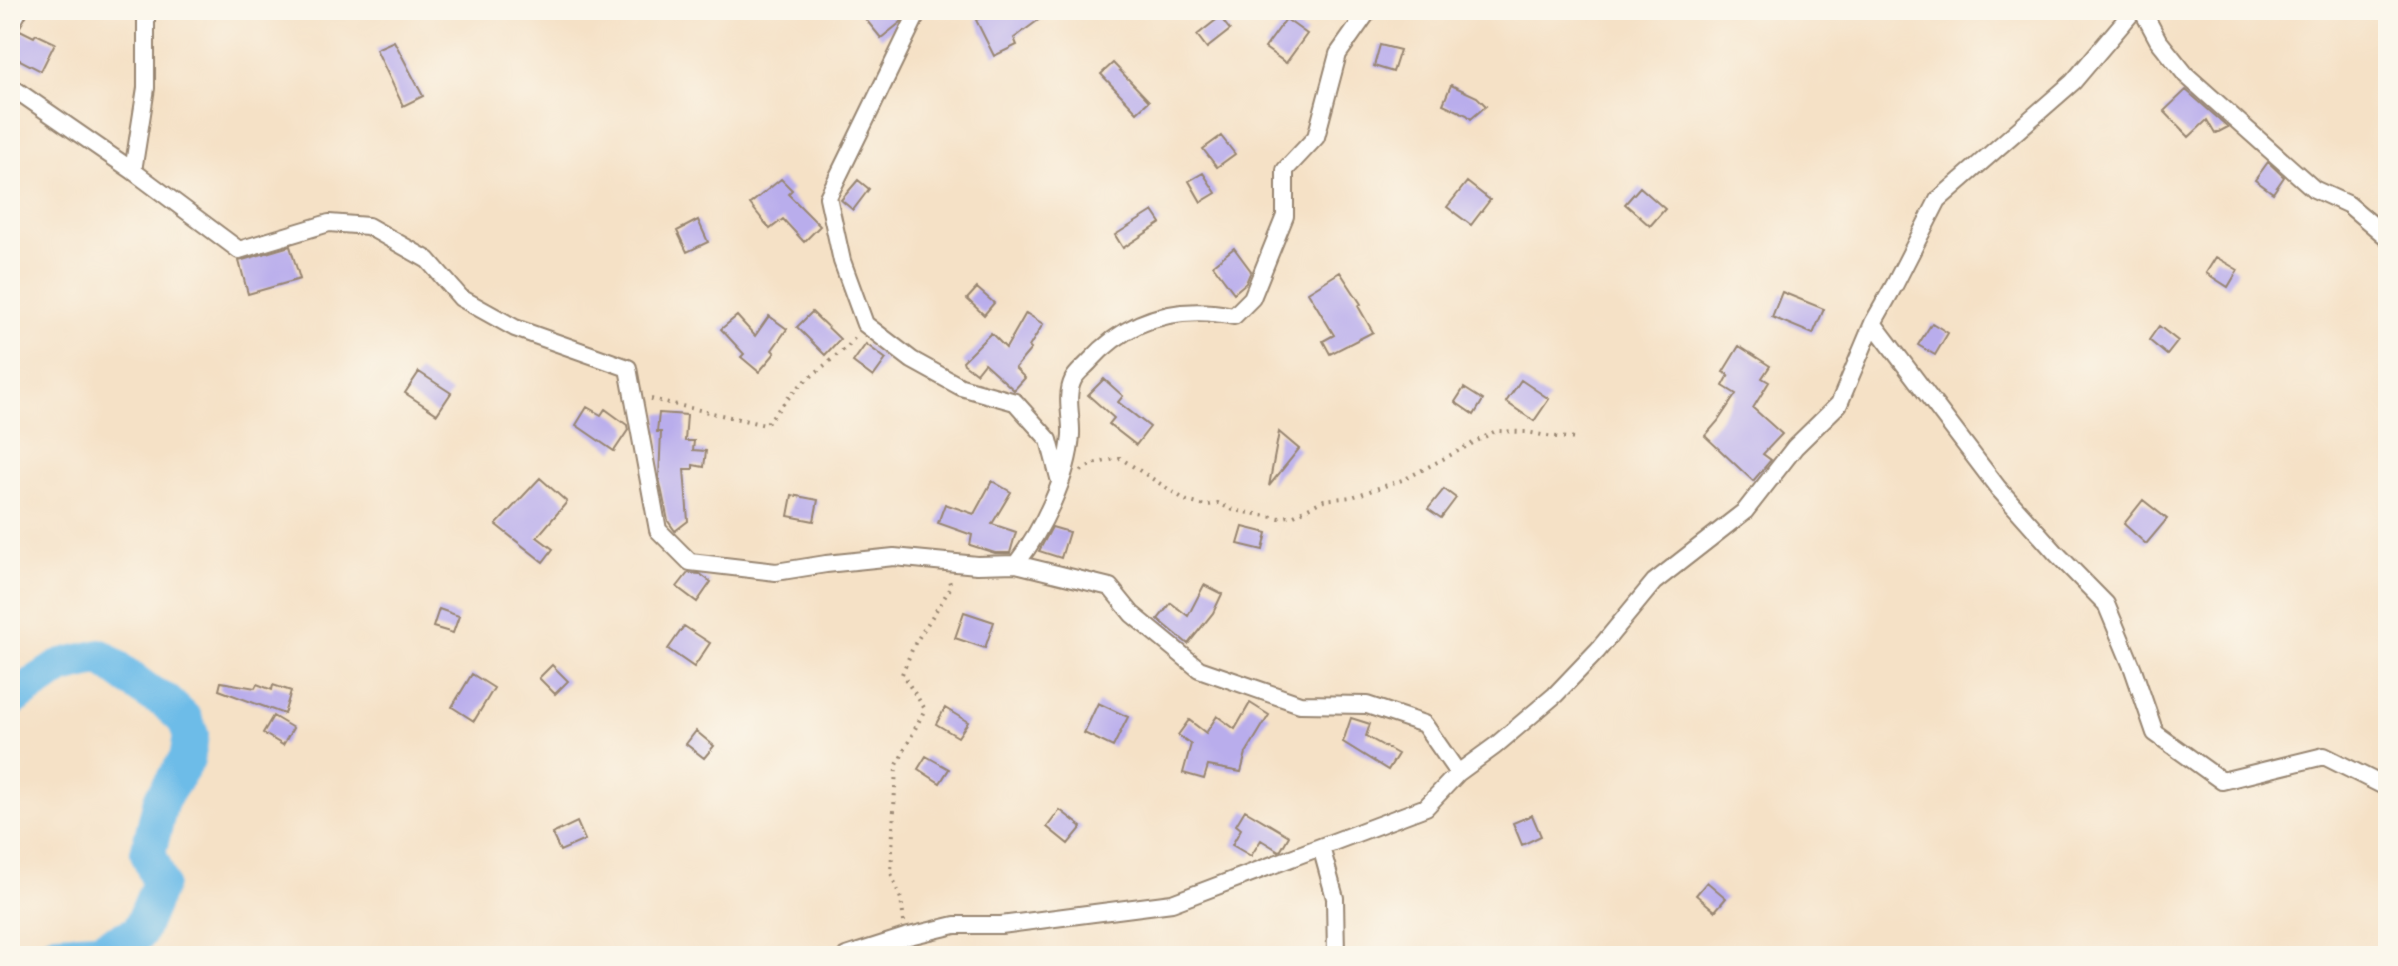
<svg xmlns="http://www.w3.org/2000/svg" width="2398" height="966" font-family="Pangolin,sans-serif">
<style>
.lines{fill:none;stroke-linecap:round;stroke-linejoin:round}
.river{stroke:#6dbce8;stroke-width:36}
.building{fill:#b9adec}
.street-casing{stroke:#988672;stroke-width:20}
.path{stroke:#988672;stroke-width:4;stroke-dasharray:2 6;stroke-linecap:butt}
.street{stroke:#fff;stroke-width:16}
</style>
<rect width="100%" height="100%" fill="#fbf7ec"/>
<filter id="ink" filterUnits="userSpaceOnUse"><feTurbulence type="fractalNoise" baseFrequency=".0125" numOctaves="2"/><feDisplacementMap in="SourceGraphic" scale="16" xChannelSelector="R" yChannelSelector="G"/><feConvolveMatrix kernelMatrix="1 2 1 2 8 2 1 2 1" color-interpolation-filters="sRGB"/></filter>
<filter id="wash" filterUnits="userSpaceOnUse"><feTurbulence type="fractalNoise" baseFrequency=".006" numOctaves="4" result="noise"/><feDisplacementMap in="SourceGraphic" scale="32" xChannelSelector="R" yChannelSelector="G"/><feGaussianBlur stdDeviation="1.8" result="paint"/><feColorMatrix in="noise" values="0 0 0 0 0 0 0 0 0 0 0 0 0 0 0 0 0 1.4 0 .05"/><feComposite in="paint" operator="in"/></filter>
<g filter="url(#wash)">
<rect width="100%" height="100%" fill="#f5e1c6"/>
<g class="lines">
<path class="river" d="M10,700L62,666L101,657L151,694L165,701L185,720L191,735L187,759L161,800L148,853L160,883L139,933L98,950L56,952L55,956"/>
</g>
<g id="blocks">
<path class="building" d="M858,10H907L901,22L881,38Z
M996,10H1052L1014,38L1017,45L994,56L976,20Z
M1220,17L1230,30L1207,48L1197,35Z
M1286,19L1307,34L1286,63L1265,48Z
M20,30L34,37L36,34L55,43L41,71L10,55V46Z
M394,41L423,96L403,106L376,49Z
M1380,45L1400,50L1393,72L1374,66Z
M1113,63L1149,101L1137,112L1101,74Z
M1451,85L1477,97L1486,106L1471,119L1467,115L1443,104Z
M2186,90L2228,127L2215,134L2207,120L2189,137L2164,111Z
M1221,136L1235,154L1217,167L1203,149Z
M2268,162L2284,177L2273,193L2255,180Z
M1203,173L1216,193L1201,202L1189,181Z
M781,179L792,190L788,194L820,226L804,242L783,219L770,229L750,204Z
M858,180L869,189L853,210L841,200Z
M1467,182L1490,200L1471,225L1447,207Z
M1640,187L1665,209L1650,226L1625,204Z
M1153,211L1161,223L1123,248L1115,235Z
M698,220L708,242L687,252L677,231Z
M290,246L300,279L248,294L239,261Z
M1234,248L1251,271L1246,283L1234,293L1213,265Z
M2216,257L2238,270L2228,287L2206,273Z
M1340,272L1361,304L1358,306L1373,332L1330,354L1323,341L1334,335L1308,292Z
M977,288L994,303L984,315L967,299Z
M1782,292L1824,309L1813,334L1772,317Z
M812,312L840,339L825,355L797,327Z
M1026,313L1043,324L1029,347L1031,349L1015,368L1025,378L1014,390L984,363L976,373L964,364L963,361L991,333L1006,348Z
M737,316L755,336L769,316L787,329L772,350L775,353L759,372L741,357L744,354L721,329Z
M1932,323L1948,333L1935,355L1918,345Z
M2159,326L2178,341L2167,355L2149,340Z
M866,344L886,359L873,377L853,362Z
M1739,346L1770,366L1762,378L1769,382L1753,408L1782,434L1763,454L1771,460L1753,481L1705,436L1718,421L1736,394L1723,386L1729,375L1723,372Z
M419,372L451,393L437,414L405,393Z
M1104,379L1123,396L1118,402L1150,427L1136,445L1109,424L1114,418L1088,395Z
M1521,380L1549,399L1534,421L1506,402Z
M1464,388L1483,400L1474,415L1455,402Z
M587,407L601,415L605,409L627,425L628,430L614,451L576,425Z
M659,413L687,415L685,441H694L693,450L706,451L704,467L693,465V469H684L688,521L675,531L668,521L659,478L661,432H657Z
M1279,432L1299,449L1269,486Z
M540,478L567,502L537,537L553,549L543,562L496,525Z
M992,481L1011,492L992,524L1016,532L1010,553H995L970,545L972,535L938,523L945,504L974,514Z
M1444,489L1456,498L1441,518L1428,509Z
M792,495L818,500L814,521L788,516Z
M2143,500L2167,519L2146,544L2124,524Z
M1052,527L1069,532L1061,558L1039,551Z
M1243,527L1267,533L1263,550L1238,544Z
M688,573L700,574L711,582L697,602L677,587Z
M1204,585L1222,594L1213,613L1188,644L1158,619L1171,603L1188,616Z
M439,609L459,616L453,633L433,627Z
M964,612L994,622L985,648L955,638Z
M684,626L710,643L694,667L668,649Z
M552,665L568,681L555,694L539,678Z
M472,674L494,688L474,721L452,707Z
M221,682L255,688L257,684L272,690L273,685L291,691L284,714L219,690Z
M1098,703L1128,717L1113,747L1084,733Z
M1250,703L1269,715L1246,753L1241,772L1208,766L1204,779L1183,773L1191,744L1178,735L1189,720L1206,733L1217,716L1235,729Z
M945,708L968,722L958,737L936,724Z
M273,716L293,728L283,745L263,733Z
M1351,718L1370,724L1366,736L1398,754L1388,770L1343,742Z
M696,731L714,746L704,758L686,744Z
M926,756L949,769L940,783L918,769Z
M1060,810L1082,827L1068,844L1047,827Z
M1245,810L1289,836L1281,850L1279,851L1261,840L1251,856L1232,845L1241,829L1236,825Z
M1532,815L1541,836L1522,845L1513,823Z
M577,822L585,840L560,851L552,834Z
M1707,882L1726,898L1715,911L1696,895Z"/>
</g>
</g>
<g filter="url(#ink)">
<use href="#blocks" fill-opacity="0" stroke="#988672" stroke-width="2"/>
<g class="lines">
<defs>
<path id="street" d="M919,10L828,197L842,261L865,324L912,360L961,387L1015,402L1049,440L1059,478
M2142,10L2158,40L2186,75L2314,189L2349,205L2388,238
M10,26L19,10
M10,86L133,171L239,250L329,223L368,226L428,260L461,298L515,328L628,368L658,530L690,562L776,572L826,564L894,557L977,565L1016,564L1110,587L1132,614L1199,669L1300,704L1367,705L1424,724L1458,773
M133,171L146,88V10
M1873,323L1998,488L2056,553L2106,604L2133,669L2155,733L2222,781L2324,756L2388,788
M1016,564C1042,530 1068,478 1071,435C1072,418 1065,396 1073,380C1076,373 1085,367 1090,361C1129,318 1178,305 1234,316L1252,298L1285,216V170L1316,137L1338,54L1369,10
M1321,847L1335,898L1336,956
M846,956L905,937L955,925H1001L1172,903L1426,807L1458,773L1495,746L1555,695L1598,650L1654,582L1745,511L1795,447L1839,404L1873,323L1895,284L1938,200L2073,82L2134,10"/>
</defs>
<use href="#street" class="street-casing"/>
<path class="path" d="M651,399L765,425L796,389L849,345L855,337
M1081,471L1092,464L1120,458L1187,501L1205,506L1218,503L1233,510L1279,518L1294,515L1324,500L1352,497L1405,479L1496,431L1527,432L1547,436L1577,439
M904,922L901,899L891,873L896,767L925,709L902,674L914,645L951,587L948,577"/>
<use href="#street" class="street"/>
</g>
</g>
<rect width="2398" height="966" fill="none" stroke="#fbf7ec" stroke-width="40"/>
</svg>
